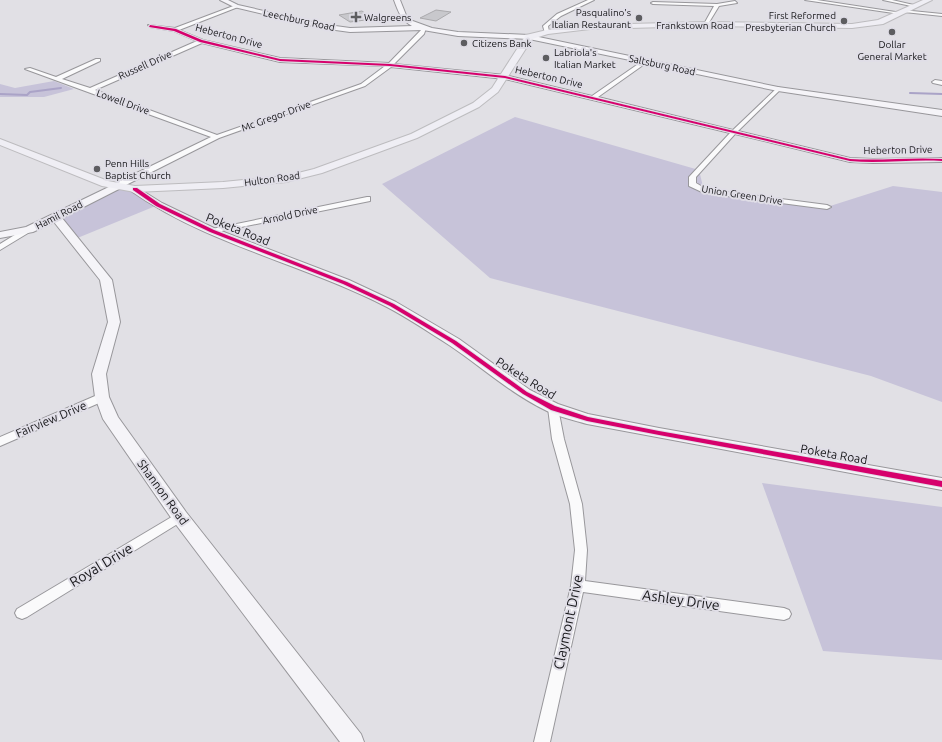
<svg xmlns="http://www.w3.org/2000/svg" width="942" height="742" font-family="Ubuntu,sans-serif">
<style>
.green{fill:#c7c3d9}
.lines{fill:none;stroke-linecap:round;stroke-linejoin:round}
.stream{stroke:#aaa3c7;stroke-width:2}
.building{fill:#c8c8cc;stroke:#abaaad}
.street-casing{stroke:#98979b;stroke-width:2}
.secondary-casing{stroke:#98979b;stroke-width:2}
.primary-casing{stroke:#bdbcbf;stroke-width:2}
.street{fill:#fafafb;fill-rule:evenodd}
.secondary{fill:#f5f4f8;fill-rule:evenodd}
.primary{fill:#efeef4;fill-rule:evenodd}
.cycleway-casing{stroke:#e0dee7;stroke-width:2}
.cycleway{fill:#d6006c;fill-rule:evenodd}
.poi-dot{fill:#5d5d60;stroke:#e0dee7;stroke-width:1.5}
.labels{text-anchor:middle;dominant-baseline:central;stroke-width:4;stroke-linejoin:round;paint-order:stroke}
.far-poi-label{font-size:10px;fill:#161619;stroke:#e0dee7;text-anchor:start}
.far-street-label{font-size:10px;fill:#161619;stroke:#e0dee7}
.street-label{font-size:12px;fill:#161619;stroke:#e0dee7}
.near-street-label{font-size:14px;fill:#161619;stroke:#e0dee7}
</style>
<rect width="100%" height="100%" fill="#e1e0e5"/>
<path class="green" d="M54,81L74,89L44,97H0V84L15,88Z
M515,117L699,170L704,191L827,207L893,186L942,192V402L871,376L490,278L382,184Z
M115,187L135,189L158,205L75,239L56,217Z
M762,483L942,507V660L823,651Z"/>
<g class="lines">
<path class="stream" d="M910,93L942,94
M0,94L27,95L30,92L61,88"/>
</g>
<path class="building" d="M436,10L451,12L436,21L420,18Z
M362,11L373,19L350,22L339,15Z"/>
<g class="lines">
<defs>
<path id="street" d="M588,0H594L561,16L548,26L549,32L545,33L543,26L557,14Z
M805,0H817L902,13L900,14Z
M883,0H892L918,6L916,7Z
M735,1L737,3L719,6L708,24L706,25L704,24L714,6L653,4L651,3L653,2L717,4Z
M236,5L238,7L179,30L203,40L280,58L389,63L424,27L426,28L424,34L394,64L505,75L592,96L644,60L647,62L646,63L598,97L733,130L778,87L780,88V90L738,131L850,158L873,159L942,158V162L873,163L850,162L735,134L696,177V183L706,189L827,205L831,207L827,209L704,193L689,186V177L730,133L505,79L391,67L365,86L219,138L118,189H112V185L211,137L25,69L30,68L56,77L96,59H100V61L62,79L90,88L197,41L174,31L150,27L148,25L175,28ZM202,43L280,62L385,66L361,84L217,135L95,90Z
M902,10L942,14V16L904,12Z
M935,80L942,81V85L933,83L932,82Z
M367,197H370V201L212,233L208,231L212,229Z
M26,228H29L33,230L0,250V244Z
M102,393L106,394L107,397L106,400L0,446V437Z
M553,404L557,405L558,408L564,439L582,504L587,550L585,581L784,608L789,610L791,614L789,618L784,620L583,592L550,742H534L571,586L575,550L570,504L552,439L548,408L549,405Z
M180,512L184,514L186,517L184,520L27,617L22,619L17,617L15,613L17,609Z"/>
<path id="secondary" d="M220,0H228L238,5L321,24L350,28L412,26C401,20 398,11 394,0H400L406,15L410,20L432,28L458,32L529,35L778,87L942,110V116L778,91L529,39L458,36L423,30L350,32L321,28L234,7Z
M115,184L119,185L120,187L119,189L62,218L112,280L120,322L106,374L109,397L118,417L186,512L361,734L364,742H340L174,522L103,419L95,397L92,374L108,322L100,280L54,222L33,232L0,238V232L26,227Z
M135,186L162,203L216,229L349,280L396,302L459,339L530,390L558,404L588,414L659,428L942,478V490L587,424C574,420 559,417 547,411C511,394 482,367 449,345C429,332 408,318 387,307C304,264 208,245 131,191L130,189L131,187Z"/>
<path id="primary" d="M923,0H932L883,24L852,28L706,26L590,29L548,34L532,39L498,92L479,107L417,138L322,173L286,182L223,188L135,192L102,186L0,145V139L108,181L135,186L223,182L286,176L314,169L411,134L473,103L492,88L526,35L547,30L590,25L706,22L852,24L878,20Z"/>
</defs>
<use href="#street" class="street-casing"/>
<use href="#secondary" class="secondary-casing"/>
<use href="#primary" class="primary-casing"/>
<use href="#street" class="street"/>
<use href="#secondary" class="secondary"/>
<use href="#primary" class="primary"/>
<defs>
<path id="cycleway" d="M150,25L176,29L202,40L280,59L390,64L505,76L850,159C881,161 911,157 942,159V161C911,159 881,164 850,161L505,78L390,66L280,61L200,42L174,31L149,27Z
M133,188H137L160,204L214,230L347,282L394,304L456,341L527,392L555,406L588,417L659,431L942,481V487L659,435L587,421L551,410L523,394L452,343L390,306L343,284L210,232L156,206L133,190Z"/>
</defs>
<use href="#cycleway" class="cycleway-casing"/>
<use href="#cycleway" class="cycleway"/>
</g>
<g class="poi-dot">
<path d="M354 11h4v4h4v4h-4v4h-4v-4h-4v-4h4z"/>
<circle cx="639" cy="18" r="4"/>
<circle cx="844" cy="21" r="4"/>
<circle cx="892" cy="32" r="4"/>
<circle cx="464" cy="43" r="4"/>
<circle cx="546" cy="58" r="4"/>
<circle cx="97" cy="169" r="4"/>
</g>
<g class="labels">
<g class="far-poi-label">
<text x="631" y="12" text-anchor="end">Pasqualino's<tspan x="631" dy="12">Italian Restaurant</tspan></text>
<text x="836" y="15" text-anchor="end">First Reformed<tspan x="836" dy="12">Presbyterian Church</tspan></text>
<text x="364" y="17">Walgreens</text>
<text x="472" y="43">Citizens Bank</text>
<text x="892" y="44" text-anchor="middle">Dollar<tspan x="892" dy="12">General Market</tspan></text>
<text x="554" y="52">Labriola's<tspan x="554" dy="12">Italian Market</tspan></text>
<text x="105" y="163">Penn Hills<tspan x="105" dy="12">Baptist Church</tspan></text>
</g>
<g class="far-street-label">
<text transform="translate(299 20) rotate(12)">Leechburg Road</text>
<text x="695" y="25">Frankstown Road</text>
<text transform="translate(229 36) rotate(15)">Heberton Drive</text>
<text transform="translate(145 65) rotate(-24)">Russell Drive</text>
<text transform="translate(662 65) rotate(12)">Saltsburg Road</text>
<text transform="translate(549 77) rotate(13)">Heberton Drive</text>
<text transform="translate(123 102) rotate(20)">Lowell Drive</text>
<text transform="translate(276 116) rotate(-20)">Mc Gregor Drive</text>
<text transform="translate(898 150) rotate(-1)">Heberton Drive</text>
<text transform="translate(272 179) rotate(-8)">Hulton Road</text>
<text transform="translate(742 195) rotate(9)">Union Green Drive</text>
<text transform="translate(59 215) rotate(-27)">Hamil Road</text>
<text transform="translate(290 215) rotate(-12)">Arnold Drive</text>
</g>
<g class="street-label">
<text transform="translate(238 229) rotate(22)">Poketa Road</text>
<text transform="translate(526 378) rotate(32)">Poketa Road</text>
<text transform="translate(51 419) rotate(-23)">Fairview Drive</text>
<text transform="translate(834 454) rotate(10)">Poketa Road</text>
<text transform="translate(163 492) rotate(54)">Shannon Road</text>
</g>
<g class="near-street-label">
<text transform="translate(101 565) rotate(-31)">Royal Drive</text>
<text transform="translate(681 600) rotate(8)">Ashley Drive</text>
<text transform="translate(568 622) rotate(-78)">Claymont Drive</text>
</g>
</g>
</svg>
